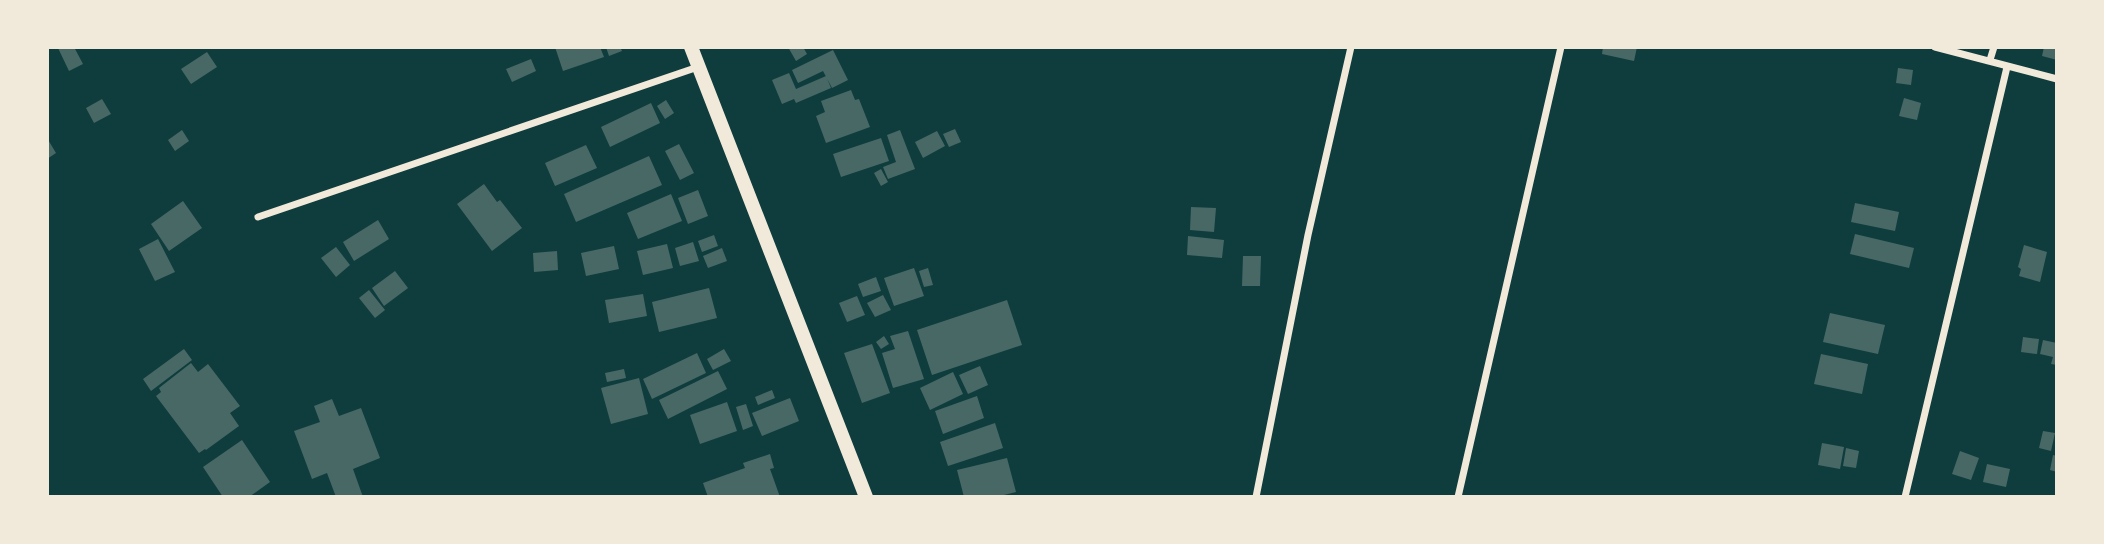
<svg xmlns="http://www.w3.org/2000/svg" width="2104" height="544" font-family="Signika,sans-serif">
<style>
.building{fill:#486865}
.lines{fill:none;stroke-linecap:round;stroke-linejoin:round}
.minor{stroke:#f1e9da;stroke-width:7}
.secondary{stroke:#f1e9da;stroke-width:14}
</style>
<rect width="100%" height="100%" fill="#0f3d3e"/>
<path class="building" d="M60,47H74L83,64L69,71L58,48Z
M555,47H600L604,57L563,71Z
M606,47H620L622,51L609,56Z
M788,47H803L807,54L796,61Z
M1603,47H1637L1634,61L1602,54Z
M2044,47H2057V60L2042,56Z
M833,50L848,80L832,88L823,71L798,83L792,70Z
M207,52L217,67L191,84L181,69Z
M531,59L536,71L512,82L506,69Z
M1898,68L1913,70L1911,85L1896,83Z
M789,73L796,89L826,76L831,88L796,103L794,99L782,104L772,80Z
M851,90L855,100L859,99L870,127L826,143L816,116L825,112L821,101Z
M1904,98L1921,103L1917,120L1899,116Z
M102,99L111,114L94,123L86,108Z
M666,100L674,113L665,119L657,106Z
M651,103L660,123L610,147L601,127Z
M955,129L961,142L949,147L943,134Z
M182,130L189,141L175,151L168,140Z
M900,130L915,169L888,179L883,167L896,162L887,135Z
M937,131L945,146L923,158L915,142Z
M47,138L56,153L47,159Z
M881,138L889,161L841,177L833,154Z
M679,144L694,173L680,180L665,151Z
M586,145L597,168L555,186L545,163Z
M649,156L662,185L576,222L564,194Z
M881,169L888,182L881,186L874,173Z
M484,184L497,202L500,200L522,228L492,251L457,204Z
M698,190L708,216L688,224L678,198Z
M671,194L682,221L638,239L627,213Z
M183,201L202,228L169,251L151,224Z
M1855,203L1899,212L1895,231L1851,222Z
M1191,207L1216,208L1214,232L1190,230Z
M378,220L389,239L354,261L343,242Z
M1855,234L1914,248L1909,268L1850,254Z
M714,235L718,246L702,252L698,241Z
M1188,236L1224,240L1222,258L1187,255Z
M158,239L175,272L155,281L139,249Z
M693,242L699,261L680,266L675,248Z
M667,244L673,268L643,275L637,251Z
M2024,245L2047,252L2040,282L2019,276L2021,269L2018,267Z
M614,246L619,269L586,276L581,253Z
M336,247L350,265L336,277L321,258Z
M722,248L727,261L708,268L703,256Z
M557,251L558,270L534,272L533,253Z
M1243,256H1261L1260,286H1242Z
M914,268L924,296L894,306L884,278Z
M928,268L933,285L924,287L919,271Z
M395,271L408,288L384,306L372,288Z
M876,277L881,291L863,297L858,284Z
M709,288L717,318L659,332L652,302Z
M369,290L385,310L375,318L359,298Z
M643,294L647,316L609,323L605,300Z
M883,295L891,310L875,317L867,303Z
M857,296L865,315L847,322L839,303Z
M1007,300L1022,345L932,375L917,330Z
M1830,313L1885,325L1878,354L1823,342Z
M908,331L924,379L893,388L882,353L895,349L890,336Z
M884,336L889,344L881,349L876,342Z
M2023,337L2039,339L2037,354L2021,352Z
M2043,340L2057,343V365L2051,364L2053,357L2040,354Z
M872,344L890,393L862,403L844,353Z
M184,349L192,360L151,391L143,379Z
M724,349L731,361L713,370L707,359Z
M697,353L706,373L652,399L643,379Z
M1821,354L1868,364L1862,394L1814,384Z
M191,363L198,372L208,364L240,406L230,413L239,426L206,450L205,449L199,453L156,396L161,392L159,388Z
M980,366L988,385L968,394L959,375Z
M624,369L626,378L607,382L605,373Z
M718,371L727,389L668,419L659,400Z
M953,372L963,394L930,410L920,388Z
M639,378L648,414L611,424L601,388Z
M772,390L775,398L758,405L755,397Z
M977,396L984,418L943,434L935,411Z
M790,398L799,421L762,436L752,413Z
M332,399L339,416L361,408L380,458L353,469L363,497H336L327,473L312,479L294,431L320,422L314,406Z
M727,402L737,431L700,444L690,415Z
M746,404L753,426L743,430L736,407Z
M995,423L1003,448L948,466L940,442Z
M2043,431L2055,433L2051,451L2039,448Z
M242,440L270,482L249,497H223L203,467Z
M1822,443L1844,447L1840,469L1818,465Z
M1846,448L1859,451L1856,468L1843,466Z
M1960,451L1979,458L1971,480L1952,474Z
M770,454L774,468L770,469L780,497H708L703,483L745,468L743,463Z
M2053,455L2057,456V472L2050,470Z
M1007,458L1016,492L996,497H964L957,470Z
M1987,464L2010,469L2006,487L1983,482Z"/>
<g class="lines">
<path class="minor" d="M1935,47L2057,79
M1990,60L1994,47
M258,217L698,67
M1256,497L1308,235L1351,47
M1458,497L1561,47
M1905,497L2007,67"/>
<path class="secondary" d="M691,47L866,497"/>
</g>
<rect width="2104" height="544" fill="none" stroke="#f1e9da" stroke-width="98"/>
</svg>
